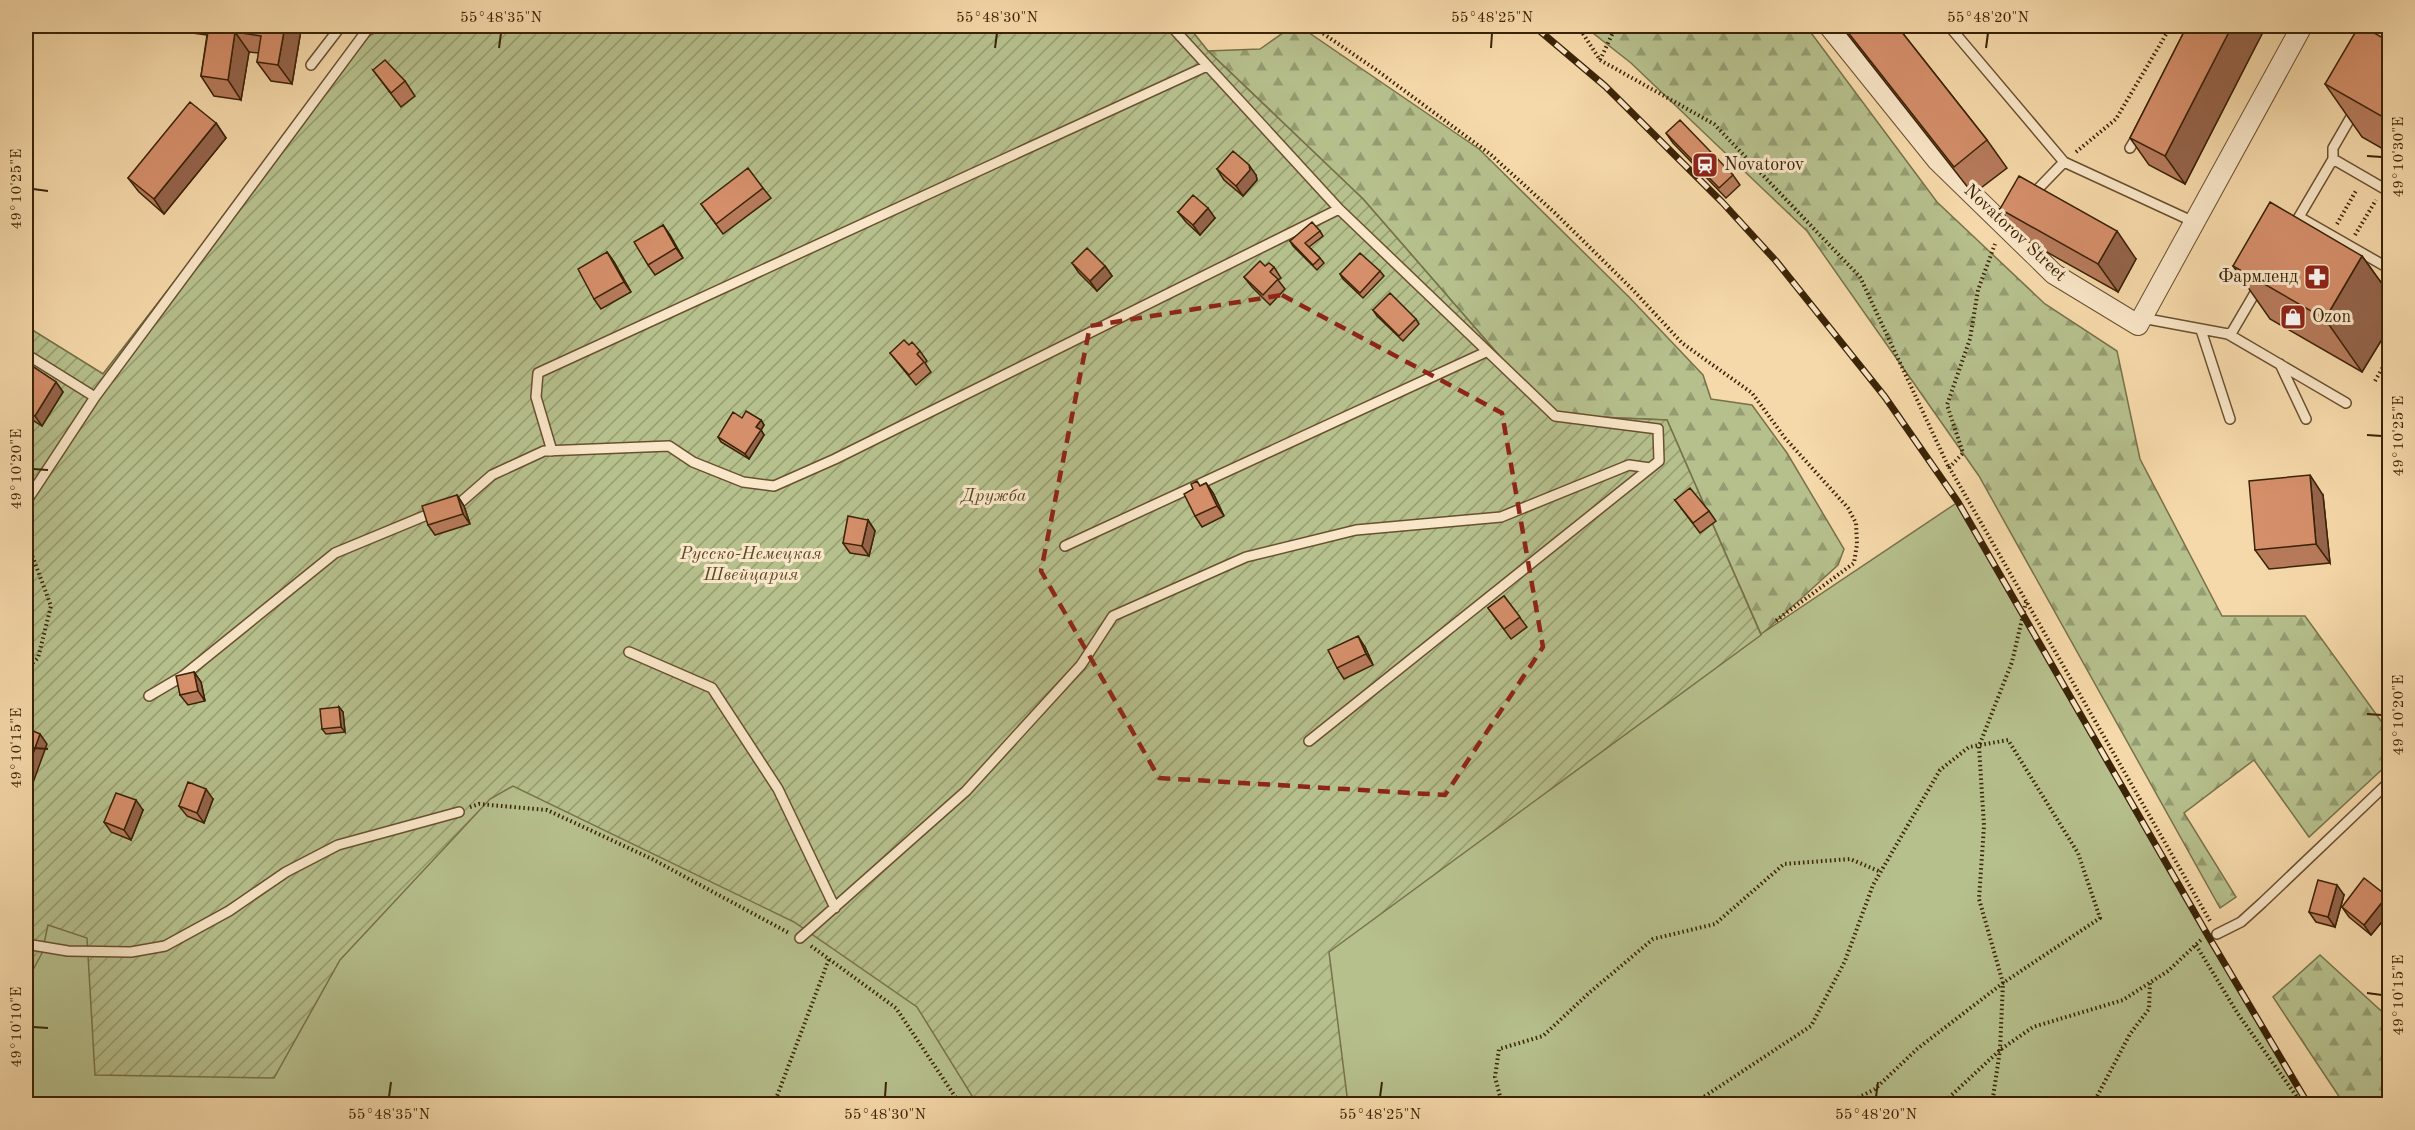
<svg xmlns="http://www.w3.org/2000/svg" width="2415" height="1130" font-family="'Old Standard TT',serif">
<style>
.forest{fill:url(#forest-firs);stroke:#78724a;stroke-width:1.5}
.park{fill:#b6c08d;stroke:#78724a;stroke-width:1.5}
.garden{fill:url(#garden-furrows);stroke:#78724a;stroke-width:1.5}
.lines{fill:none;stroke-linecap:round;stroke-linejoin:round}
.service-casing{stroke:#69502f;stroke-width:12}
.minor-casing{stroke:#69502f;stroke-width:22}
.path{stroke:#3a2306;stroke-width:4;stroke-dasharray:1.5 3;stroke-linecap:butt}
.service{stroke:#f9e6c8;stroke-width:9}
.minor{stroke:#f9e6c8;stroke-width:20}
.rail-casing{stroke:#3a2306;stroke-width:7}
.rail{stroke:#f9e6c8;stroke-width:4.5;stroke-dasharray:14;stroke-linecap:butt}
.wall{fill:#b77b5c;stroke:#3a2306;stroke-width:1.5}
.shaded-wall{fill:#95644b;stroke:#3a2306;stroke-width:1.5}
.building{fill:#d58f6b;stroke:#3a2306;stroke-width:1.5}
.marked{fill:none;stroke:#8f2418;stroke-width:4.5;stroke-dasharray:12 8;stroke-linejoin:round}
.ticks{fill:none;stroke:#3a2306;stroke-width:2}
.labels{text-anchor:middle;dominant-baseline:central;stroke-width:6;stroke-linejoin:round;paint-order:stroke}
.poi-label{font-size:18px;fill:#3a2306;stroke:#f9e6c8;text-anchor:start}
.street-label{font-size:18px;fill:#3a2306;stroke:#f9e6c8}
.park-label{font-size:18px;font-style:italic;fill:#594a28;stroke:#f9e6c8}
.neatline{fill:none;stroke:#3a2306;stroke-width:2}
.ticks-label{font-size:15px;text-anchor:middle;fill:#3a2306}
</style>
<defs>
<pattern id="forest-firs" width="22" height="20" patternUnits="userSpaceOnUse" patternTransform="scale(1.5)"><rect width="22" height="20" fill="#b6c08d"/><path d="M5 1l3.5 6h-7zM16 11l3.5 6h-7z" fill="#959c71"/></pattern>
<pattern id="garden-furrows" width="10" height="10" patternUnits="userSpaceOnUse" patternTransform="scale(1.5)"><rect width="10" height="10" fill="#b6c08d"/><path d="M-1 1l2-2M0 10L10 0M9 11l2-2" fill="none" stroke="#959c71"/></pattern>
</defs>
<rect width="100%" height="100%" fill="#f6d9aa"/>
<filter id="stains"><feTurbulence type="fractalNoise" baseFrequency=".00333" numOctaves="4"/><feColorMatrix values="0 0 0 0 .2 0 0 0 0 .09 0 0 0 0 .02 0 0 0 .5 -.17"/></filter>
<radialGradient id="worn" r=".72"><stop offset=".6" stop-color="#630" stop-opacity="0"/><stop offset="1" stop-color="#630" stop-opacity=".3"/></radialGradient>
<path class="forest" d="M1293,26H1299L1479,149L1629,297L1703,375L1711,399L1752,405L1787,453L1844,549L1838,565L1763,633L1348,1104L1551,415L1363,199L1208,51L1260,49Z
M1584,26H1806L1937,202L2045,304L2117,351L2140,459L2222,616H2305L2389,732V763L2309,837L2254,760L2184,813L2236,897L2220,908L1979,476L1807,231L1631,63Z
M2320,955L2389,1018V1104H2344L2273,997Z"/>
<path class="park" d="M388,26H1188L1208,51L1363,199L1551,415L1667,420L1761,634L1958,502L2207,934L2308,1104H26V326L103,374L229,211L369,36Z"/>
<path class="garden" d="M388,26H1188L1208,51L1363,199L1551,415L1667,420L1761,635L1329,952L1348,1104H977L917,1007L794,922L513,786L490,799L340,960L274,1078L95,1075L87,938L48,925L42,953L26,983V326L103,374L229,211L369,36Z"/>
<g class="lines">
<defs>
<path id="service" d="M1171,26L1339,209L1555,416L1658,429L1659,461L1309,741
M1949,26L2064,162L2194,222
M311,65L341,26
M2355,110L2333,148V159L2390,192
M2130,148L2139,133
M2032,195L2064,162
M2299,217L2390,269
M2293,227L2333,159
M2142,318L2228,334L2232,332L2259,286
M2201,330L2230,419
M2228,334L2346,403
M26,354L95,397
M2280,364L2306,419
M552,451L536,397L538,373L1207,66
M26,502L95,397L370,26
M450,506L461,502L492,475L544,451L669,446L693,462L743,482L774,486L835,459L1339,209
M1065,546L1486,352
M629,652L712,688L778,789L835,908
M149,696L183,676L335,553L434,512
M2217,934L2241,922L2262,903L2390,781
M800,938L966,791L1081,665L1113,616L1246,557L1356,530L1501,517L1629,465L1650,468
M26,944L68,951L131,952L165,946L229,911L286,872L338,845L459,812"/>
<path id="minor" d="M1829,26L1937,160L2054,274L2138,325L2302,26"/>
</defs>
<use href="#service" class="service-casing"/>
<use href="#minor" class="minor-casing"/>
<path class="path" d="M1312,26L1375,69L1490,154L1555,213L1633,290L1682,343L1752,393L1785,438L1848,508L1856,523L1857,544L1854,563L1774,622
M1578,26L1600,60L1714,124L1860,277L1949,468
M1600,60L1616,26
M2076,152L2116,119L2171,26
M2337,224L2357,189
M2355,235L2376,200
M2383,251L2390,239
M2375,381L2390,355
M1949,467L2210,921
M1949,468L1963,453L1947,405L1970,339L1978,290L1995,244
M26,521L29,547L51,606L38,658L26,669
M470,807L479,804L547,810L652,859L789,933
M2196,945L2238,1014L2302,1104
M811,946L896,1008L960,1104
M774,1104L829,959
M1502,1104L1495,1077L1499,1049L1543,1036L1589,993L1653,939L1715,924L1784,864L1850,859L1881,872
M1693,1104L1811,1026L1845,961L1873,885L1940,770L1969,747L2008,740L2078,853L2100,918L2003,983L1917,1049L1875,1089L1846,1104
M1942,1104L2000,1050L2033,1027L2123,1000L2168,971L2203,938
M1992,1104L2000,1050L2003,983L1979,899L1984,826L1979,746L2012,662L2026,602
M2093,1104L2130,1034L2149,1009L2150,983"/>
<use href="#service" class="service"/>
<use href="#minor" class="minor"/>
<defs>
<path id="rail" d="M1534,26L1605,86L1722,202L1776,261L1885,397L1958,502L2207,934L2308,1104"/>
</defs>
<use href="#rail" class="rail-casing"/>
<use href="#rail" class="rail"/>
</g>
<path class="wall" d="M141,26H298L301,30L292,84L271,81L257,62L259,53L249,52L241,100L214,96L201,76L207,35Z
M1841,26H1897L1987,140L2007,168L1973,194Z
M2187,26H2266L2185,184L2149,165L2130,138Z
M2390,42V153L2362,137L2325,84Z
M373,70L405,81L415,96L401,107Z
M216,123L226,138L164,214L139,192L128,178Z
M1666,133L1733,175L1740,185L1726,198L1673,143Z
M1217,169L1256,175L1257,180L1243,196L1224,180Z
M763,188L771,198L723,234L701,204Z
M2000,209L2136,259L2118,292L2020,237Z
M1178,212L1215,218L1200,235L1186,222Z
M663,225L683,258L655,275L648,265Z
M1320,231L1323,236L1309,247L1320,258L1324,263L1317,270L1293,246L1290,241Z
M607,252L614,262L631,292L601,309L594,299Z
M2362,256L2390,295V326L2362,372L2270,319L2233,266Z
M1072,263L1105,266L1112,276L1097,291L1079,273Z
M1265,266L1274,267L1281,278L1278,280L1285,289L1270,305L1252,287L1244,277Z
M1380,271L1384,276L1363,298L1343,279L1340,274Z
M1373,310L1416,319L1419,324L1403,341L1377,316Z
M909,345L920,351L927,361L925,363L931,372L916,385L890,353Z
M26,362L56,382L63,392L42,426L26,416Z
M742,418L761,420L764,425L761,430L764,435L749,459L721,442L718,437Z
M1206,483L1213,493L1224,516L1202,527L1195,516L1200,486Z
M457,495L464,506L470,524L435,535L428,525Z
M2323,495L2330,563L2269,569L2255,550Z
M1675,500L1709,511L1716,521L1700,533Z
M868,520L875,531L869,556L850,553L843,543Z
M1504,596L1527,627L1511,639L1488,608Z
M1365,647L1373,665L1344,679L1337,668Z
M194,672L201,682L205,701L188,705L180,695Z
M339,707L343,712L345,732L326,734L322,729Z
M213,799L204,823L187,816L179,806Z
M143,810L131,840L111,832L104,822Z
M2344,895L2335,927L2316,922L2309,912Z
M2390,900V912L2371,935L2349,917L2342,907Z"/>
<path class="shaded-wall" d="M285,26H298L301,30L292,84L278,65Z
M2232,26H2266L2185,184L2165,156Z
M235,32L249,52L241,100L228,80Z
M216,123L226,138L164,214L154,199Z
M1249,165L1256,175L1257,180L1243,196L1236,186Z
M1208,208L1215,218L1200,235L1193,225Z
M663,225L670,235L683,258L676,248Z
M2117,231L2136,259L2118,292L2098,264Z
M607,252L614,262L631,292L624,282Z
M2362,256L2390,295V326L2362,372L2325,319Z
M1105,266L1112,276L1097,291L1090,281Z
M56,382L63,392L42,426L35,416Z
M761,420L764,425L761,430L764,435L749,459L745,454L756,427Z
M2310,475L2323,495L2330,563L2316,544Z
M1206,483L1213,493L1224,516L1217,506Z
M457,495L464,506L470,524L463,514Z
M868,520L875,531L869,556L862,546Z
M1358,636L1365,647L1373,665L1366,654Z
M194,672L201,682L205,701L198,691Z
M339,707L343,712L345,732L341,727Z
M40,734L47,744L26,802V773Z
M206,789L213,799L204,823L197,813Z
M136,800L143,810L131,840L124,830Z
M2337,885L2344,895L2335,927L2328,917Z
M2387,896L2390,900V912L2371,935L2364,925Z"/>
<path class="building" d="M209,26H285L278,65L257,62L261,36L235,32L228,80L201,76Z
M1843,26H1897L1987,140L1954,167Z
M2187,26H2232L2165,156L2130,138Z
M2359,26H2362L2390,42V121L2325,84Z
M385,60L405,81L391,93L373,70Z
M190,102L216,123L154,199L128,178Z
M1680,120L1733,175L1719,188L1666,133Z
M1233,151L1249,165L1250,170L1236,186L1217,169Z
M748,168L763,188L716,224L701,204Z
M2019,176L2117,231L2098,264L2000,209Z
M1193,195L1208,208L1193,225L1178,212Z
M2270,202L2362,256L2325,319L2233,266Z
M1312,222L1320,231L1305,243L1320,258L1313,265L1290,241Z
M663,225L676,248L648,265L634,242Z
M1087,248L1105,266L1090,281L1072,263Z
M607,252L624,282L594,299L578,269Z
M1360,253L1380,271L1360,293L1340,274Z
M1260,261L1265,266L1269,263L1274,267L1270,272L1278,279L1263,295L1244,277Z
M1390,293L1416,319L1399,336L1373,310Z
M904,340L909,345L912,342L920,351L917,354L924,362L909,375L890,353Z
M26,362L56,382L35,416L26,410Z
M746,411L761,420L756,427L761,430L745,454L718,437L733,412L742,418Z
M2390,413V473L2382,434L2386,433L2382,415Z
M2310,475L2316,544L2255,550L2249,481Z
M1197,481L1200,486L1206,483L1217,506L1195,516L1184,494L1193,489L1191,484Z
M1690,488L1709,511L1693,523L1675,500Z
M457,495L463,514L428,525L422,506Z
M848,516L868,520L862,546L843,543Z
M1504,596L1520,617L1504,629L1488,608Z
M1358,636L1366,654L1337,668L1328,650Z
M194,672L198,691L180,695L176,676Z
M339,707L341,727L322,729L320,709Z
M26,728L40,734L26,773Z
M188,782L206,789L197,813L179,806Z
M116,793L136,800L124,830L104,822Z
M2364,878L2387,896L2364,925L2342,907Z
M2318,880L2337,885L2328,917L2309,912Z"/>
<path class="marked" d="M1282,295L1502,413L1543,647L1445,795L1159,778L1041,571L1090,326Z"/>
<path class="ticks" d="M499,48L501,33M995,48L997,33M1491,48L1492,33M1986,48L1988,33M2367,156L2382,157M33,189L48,191M2367,435L2382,436M33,469L48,470M2367,714L2382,715M33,748L48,749M2367,993L2382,995M33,1027L48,1028M389,1097L391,1082M885,1097L886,1082M1380,1097L1382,1082M1876,1097L1878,1082"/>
<defs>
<symbol id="station-square" viewBox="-11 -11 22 22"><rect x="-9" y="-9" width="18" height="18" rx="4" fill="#8f2418" stroke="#f9e6c8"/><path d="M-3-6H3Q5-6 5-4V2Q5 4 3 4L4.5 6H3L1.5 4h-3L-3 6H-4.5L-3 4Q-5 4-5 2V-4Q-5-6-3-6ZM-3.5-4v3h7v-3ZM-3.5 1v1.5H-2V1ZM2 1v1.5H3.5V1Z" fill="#fff"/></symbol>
<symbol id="pharmacy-square" viewBox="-11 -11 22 22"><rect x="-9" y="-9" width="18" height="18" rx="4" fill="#8f2418" stroke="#f9e6c8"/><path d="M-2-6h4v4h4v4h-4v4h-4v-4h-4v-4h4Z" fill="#fff"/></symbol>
<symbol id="shop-square" viewBox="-11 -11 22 22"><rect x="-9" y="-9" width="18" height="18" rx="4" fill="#8f2418" stroke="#f9e6c8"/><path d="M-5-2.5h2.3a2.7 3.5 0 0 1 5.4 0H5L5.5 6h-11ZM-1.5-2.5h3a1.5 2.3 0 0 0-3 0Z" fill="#fff"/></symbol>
</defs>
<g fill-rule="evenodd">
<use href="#station-square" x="1690" y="150" width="30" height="30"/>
<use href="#pharmacy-square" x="2302" y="262" width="30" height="30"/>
<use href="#shop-square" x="2278" y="302" width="30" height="30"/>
</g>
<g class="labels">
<g class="poi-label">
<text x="1724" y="165">Novatorov</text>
<text x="2298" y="277" text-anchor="end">Фармленд</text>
<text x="2312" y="317">Ozon</text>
</g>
<g class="street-label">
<text transform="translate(2015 233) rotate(43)">Novatorov Street</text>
</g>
<g class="park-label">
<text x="994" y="496">Дружба</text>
<text x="751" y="554">Русско-Немецкая<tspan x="751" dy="21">Швейцария</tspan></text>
</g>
</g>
<rect width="2415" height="1130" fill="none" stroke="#f6d9aa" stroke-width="66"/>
<rect x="33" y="33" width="2349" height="1064" class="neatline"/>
<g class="ticks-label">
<text x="501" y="22">55°48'35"N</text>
<text x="997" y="22">55°48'30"N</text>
<text x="1492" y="22">55°48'25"N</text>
<text x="1988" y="22">55°48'20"N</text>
<text transform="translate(2398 157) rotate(-90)" y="5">49°10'30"E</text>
<text transform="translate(16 189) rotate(-90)" y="5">49°10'25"E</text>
<text transform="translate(2398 436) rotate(-90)" y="5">49°10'25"E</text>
<text transform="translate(16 469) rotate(-90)" y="5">49°10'20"E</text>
<text transform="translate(2398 715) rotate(-90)" y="5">49°10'20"E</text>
<text transform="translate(16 748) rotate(-90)" y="5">49°10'15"E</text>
<text transform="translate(2398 995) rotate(-90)" y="5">49°10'15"E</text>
<text transform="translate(16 1027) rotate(-90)" y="5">49°10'10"E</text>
<text x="389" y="1119">55°48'35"N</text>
<text x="885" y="1119">55°48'30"N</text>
<text x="1380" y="1119">55°48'25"N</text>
<text x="1876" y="1119">55°48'20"N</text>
</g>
<rect width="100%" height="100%" filter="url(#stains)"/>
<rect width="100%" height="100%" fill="url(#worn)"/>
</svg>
